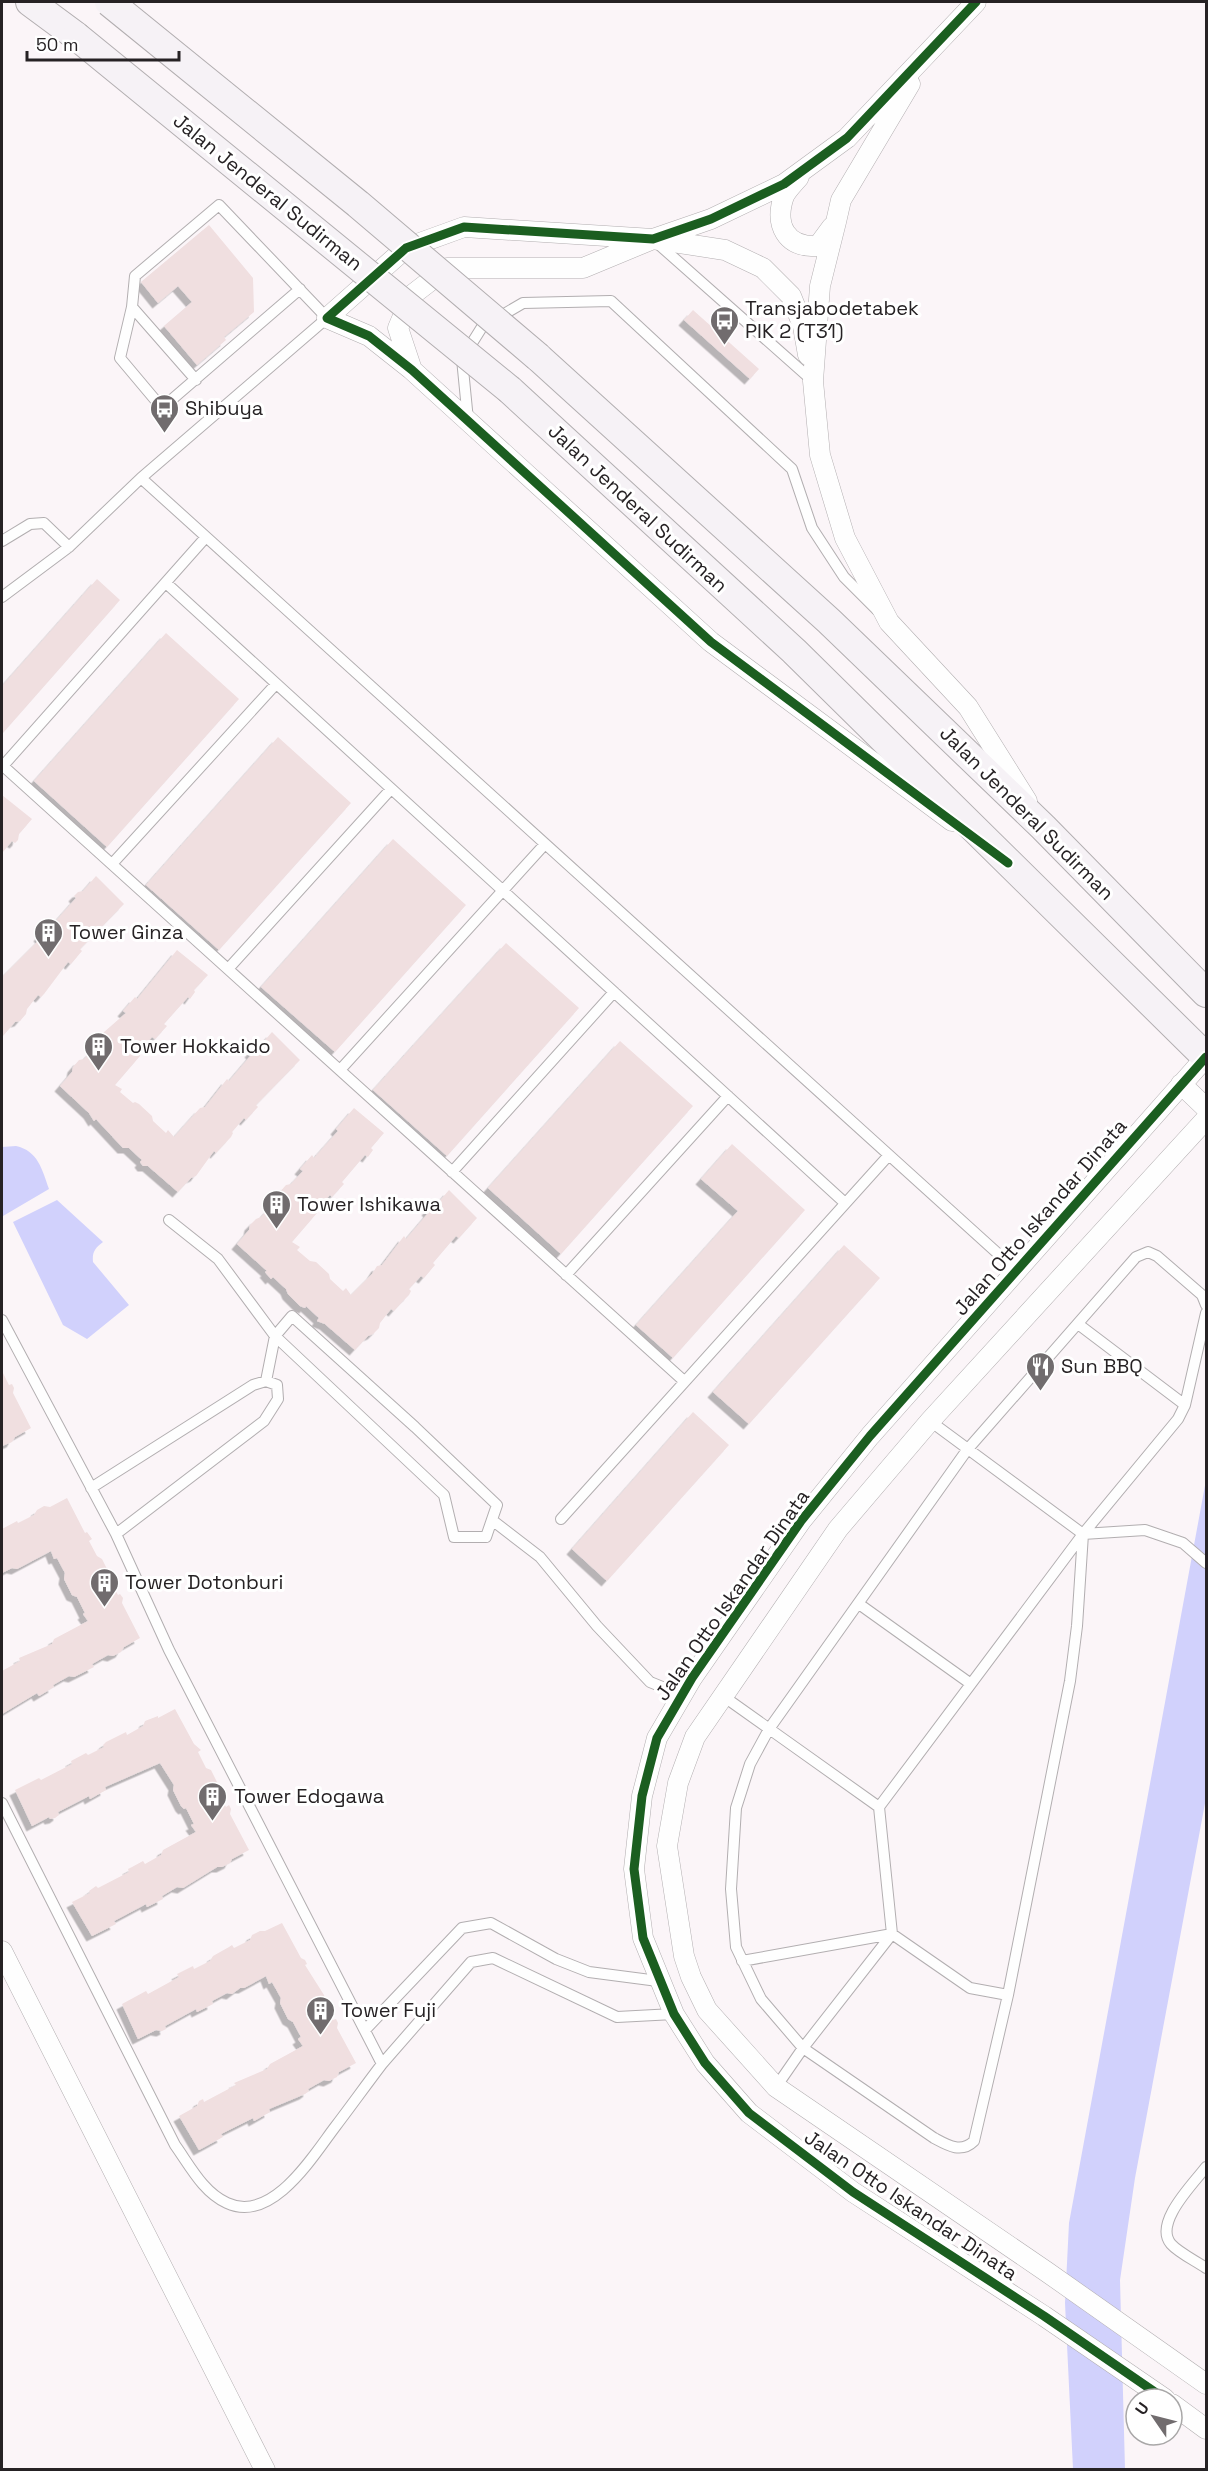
<svg xmlns="http://www.w3.org/2000/svg" width="1208" height="2471" font-family="'Space Grotesk',sans-serif">
<style>
.water{fill:#d1d1fc}
.building{fill:#f0dfe0;filter:url(#shadow)}
.lines{fill:none;stroke-linecap:round;stroke-linejoin:round}
.lane-casing{stroke:#b2aeb0;stroke-width:12}
.street-casing{stroke:#b2aeb0;stroke-width:21}
.secondary-casing{stroke:#b2aeb0;stroke-width:30}
.lane{stroke:#fefefe;stroke-width:10}
.street{stroke:#fefefe;stroke-width:20}
.secondary{stroke:#f6f2f6;stroke-width:28}
.secondary-bridge-casing{stroke:#b2aeb0;stroke-width:30;stroke-linecap:butt}
.secondary-bridge{stroke:#f6f2f6;stroke-width:28}
.cycleway-casing{stroke:#fff;stroke-width:13}
.cycleway{stroke:#1b5e20;stroke-width:9}
.labels{text-anchor:middle;dominant-baseline:central;stroke-width:6;stroke-linejoin:round;paint-order:stroke}
.street-label{font-size:20px;fill:#262224;stroke:#fff}
.poi-label{font-size:20px;fill:#262224;stroke:#fff;text-anchor:start}
</style>
<defs>
<filter id="shadow"><feDropShadow dx="-5.5" dy="5.5" stdDeviation="0" flood-color="#0004"/></filter>
</defs>
<rect width="100%" height="100%" fill="#fbf5f8"/>
<path class="water" d="M16,1146C38,1151 42,1169 49,1189L3,1216L2,1147Z
M57,1200L103,1242C95,1248 92,1252 93,1262L129,1305L87,1339L63,1325L13,1222Z
M1206,1480V1798L1135,2178L1120,2280L1125,2469H1073L1065,2303L1069,2223Z"/>
<path class="building" d="M209,225L253,278L254,312L224,337L226,340L197,365L164,326L192,302L178,286L158,303L141,282Z
M693,310L759,369L750,379L684,320Z
M97,579L120,600L2,734V686Z
M166,633L239,699L107,847L34,781Z
M278,737L351,803L219,950L146,885Z
M2,795L32,819L19,834L18,840L15,843L12,841L2,853Z
M393,839L466,905L335,1052L261,987Z
M96,876L124,904L80,949L82,951L71,964L68,962L44,994L41,997L38,995L27,1009L26,1014L20,1021L15,1022L2,1037V977L41,938L39,936L51,922L53,924L76,898L74,896L78,892L83,891Z
M506,943L579,1008L447,1156L373,1090Z
M177,950L208,975L194,990L195,992L190,999L188,997L164,1024L167,1026L158,1036L155,1039L152,1037L141,1050L140,1056L115,1085L122,1089L120,1092L133,1103L135,1102L139,1104L152,1116L153,1121L166,1133L168,1130L174,1137L200,1108L205,1107L227,1079L229,1081L252,1054L250,1052L253,1049L258,1048L272,1032L300,1060L256,1105L258,1107L246,1120L244,1118L232,1132L233,1133L231,1137L216,1153L214,1151L196,1176L191,1178L178,1192L148,1166H143L140,1162L142,1160L129,1148H123L96,1119L94,1121L89,1113L60,1086L72,1072L73,1067L79,1060L84,1059L96,1046L94,1044L102,1034L126,1013L123,1011L135,997L137,999Z
M620,1041L693,1106L561,1254L488,1188Z
M354,1108L384,1133L371,1148L373,1150L368,1157L365,1155L342,1182L344,1184L332,1197L330,1195L318,1208L317,1213L292,1242L300,1247L297,1250L310,1261L316,1262L329,1274L330,1279L343,1291L346,1288L351,1295L372,1274L377,1266L382,1265L404,1236L406,1239L429,1212L427,1210L430,1207L436,1205L449,1190L477,1218L459,1238L456,1236L433,1263L435,1265L424,1278L421,1276L409,1289L411,1291L409,1295L403,1301L394,1311L391,1309L380,1323L379,1328L373,1334L368,1336L355,1350L325,1324L317,1321L319,1318L306,1306L305,1308L300,1306L288,1294L286,1289L273,1277L271,1279L265,1272L267,1271L237,1244L249,1230L250,1225L256,1219L261,1217L273,1204L271,1202L286,1185L291,1184L303,1171L300,1169L312,1155L314,1158L338,1131L336,1129Z
M732,1144L805,1210L673,1358L636,1325L738,1211L701,1179Z
M844,1245L880,1278L749,1424L713,1392Z
M2,1371L9,1385L12,1384L14,1388L13,1393L31,1428L15,1437L12,1442L2,1446Z
M693,1412L729,1445L607,1581L572,1549Z
M67,1498L85,1533L87,1532L92,1539L89,1541L97,1556L102,1559L110,1575V1580L118,1595L120,1594L123,1598L122,1603L140,1638L124,1647L121,1652L113,1656L108,1655L92,1664L94,1667L74,1677L69,1676L53,1685L54,1687L39,1696L37,1693L2,1714V1671L20,1661L19,1658L52,1644L54,1639L88,1621L83,1614L85,1613L77,1597L72,1595L64,1579L65,1573L57,1558L54,1559L51,1551L17,1569L12,1568L2,1573V1529L17,1521L18,1523L34,1515L37,1510L44,1506L50,1507Z
M175,1709L194,1744L201,1750L198,1752L206,1768L211,1770L219,1786L218,1791L226,1807L229,1805L231,1809L230,1814L249,1850L232,1859L230,1863L222,1867H217L183,1888L177,1887L162,1896L163,1899L147,1907L146,1904L114,1921L116,1924L92,1936L72,1902L90,1893L89,1891L96,1886L98,1888L129,1872L128,1869L132,1867L143,1861L145,1864L161,1855L163,1850L196,1832L191,1825L194,1824L186,1808L184,1809L181,1806L173,1790L174,1785L160,1763L105,1787L106,1790L90,1799L89,1796L58,1812L59,1815L55,1818L50,1819L49,1817L32,1826L15,1790L39,1778L41,1780L72,1764L71,1761L86,1753L88,1755L104,1747L103,1745L106,1742L126,1732L127,1735L143,1726L145,1721L158,1716V1718Z
M282,1923L301,1958L305,1960L307,1964L305,1965L324,1995L327,2004H325L333,2020L336,2019L338,2023L337,2028L356,2063L339,2072L337,2077L329,2081L324,2080L308,2089L309,2091L305,2094L269,2109L270,2112L254,2121L253,2118L221,2134L223,2137L199,2150L179,2116L197,2106L199,2101L203,2099L204,2102L236,2085L234,2083L267,2069L270,2064L303,2046L298,2039L301,2037L293,2022L288,2019L280,2003L281,1998L272,1982L269,1984L266,1976L244,1988H240L232,1994L227,1993L212,2001L213,2004L197,2012L196,2009L165,2026L166,2029L162,2031L156,2030L138,2039L122,2004L146,1991L148,1994L179,1977L177,1974L193,1966L194,1969L210,1961L213,1956L229,1947L232,1945L234,1948L250,1940L252,1935L260,1931H265Z"/>
<g class="lines">
<defs>
<path id="lane" d="M656,242L813,381
M132,307L196,380
M468,420L462,359L482,327L523,303L611,301L792,469L812,528L844,577L877,610
M141,478L1016,1270
M2,541L30,524L44,523L69,547
M166,583L845,1203
M2,597L69,547L141,478L327,318L219,205L135,276L132,307L120,358L162,408L300,289
M2,765L684,1381
M2,767L206,537
M112,864L276,684
M228,969L391,789
M340,1070L545,844
M452,1172L614,992
M169,1220L218,1259L275,1336L444,1495L454,1537H486L497,1505L415,1427L292,1316L275,1336L266,1381
M566,1275L728,1096
M2,1320L116,1534L169,1650L382,2064C366,2085 351,2106 335,2127C313,2156 272,2224 227,2203C203,2192 190,2166 175,2145L2,1803
M1078,1324L1185,1405
M930,1421L1083,1534L1145,1530L1183,1543L1206,1563
M91,1488L253,1385L266,1381L277,1385L278,1399L264,1421L116,1534
M561,1519L889,1155
M492,1520L540,1557L597,1626L650,1682L682,1695
M1083,1534L1077,1626L1070,1681L1008,1995L974,2141C961,2154 947,2145 934,2138L803,2048L761,1999L736,1947L731,1889L736,1808L750,1764L769,1729L967,1450L1136,1257L1148,1252L1157,1256L1202,1295L1206,1305
M859,1604L971,1684
M723,1696L879,1807
M742,1961L892,1934L970,1988L1008,1995
M365,2030L462,1928L491,1923L556,1959L589,1972L658,1981
M382,2064L471,1962L493,1958L617,2017L674,2014
M776,2087L803,2048L892,1934L879,1807L1083,1534L1178,1419L1185,1405L1206,1313
M1206,2167C1194,2183 1153,2223 1171,2244C1179,2253 1196,2261 1206,2268"/>
<path id="street" d="M910,84L841,200L836,222L820,286L813,381L820,455L845,538L889,622L968,707L1027,801
M799,177C794,183 787,190 784,196C774,225 786,248 818,246L832,227
M412,370L398,328L412,295L447,268H583L653,239L725,250L763,268L791,296L803,326L808,355
M952,821L711,642L412,370L369,336L327,318L406,248L464,227L653,239L711,219L784,184L847,138L976,2
M1181,1084L1206,1108
M1206,1119L930,1421L838,1529L695,1737L678,1783L667,1846L684,1956L691,1977L707,2010L776,2087L1047,2272L1206,2384
M2,1951L265,2470
M1165,2399L1044,2316L853,2192L749,2113L705,2063L674,2014L643,1938L634,1869L642,1796L657,1738L692,1678L801,1521L870,1436L1206,1057
M1172,2404L1206,2429"/>
<path id="secondary" d="M30,2L76,36
M538,357L829,621L1043,827L1206,993
M510,390L794,651L1206,1057"/>
</defs>
<use href="#lane" class="lane-casing"/>
<use href="#street" class="street-casing"/>
<use href="#secondary" class="secondary-casing"/>
<use href="#lane" class="lane"/>
<use href="#street" class="street"/>
<use href="#secondary" class="secondary"/>
<defs>
<path id="secondary-bridge" d="M109,2L358,204L538,357
M76,36L510,390"/>
</defs>
<use href="#secondary-bridge" class="secondary-bridge-casing"/>
<use href="#secondary-bridge" class="secondary-bridge"/>
<defs>
<path id="cycleway" d="M976,2L847,138L784,184L711,219L653,239L464,227L406,248L327,318L369,336L412,370L711,642L1008,863
M1165,2399L1044,2316L853,2192L749,2113L705,2063L674,2014L643,1938L634,1869L642,1796L657,1738L692,1678L801,1521L870,1436L1206,1057"/>
</defs>
<use href="#cycleway" class="cycleway-casing"/>
<use href="#cycleway" class="cycleway"/>
</g>
<defs>
<symbol id="bus-pin" viewBox="-11 -11 22 30"><path d="M0 17L-7.5 6A9.5 9.5 0 1 1 7.5 6Z" fill="#716c6e" stroke="#fff"/><path d="M-5-6H5V4H4V6H2V4H-2V6H-4V4H-5ZM-3.5-4V0h7V-4ZM-3.5 1.2v1.5H-2V1.2ZM2 1.2v1.5H3.5V1.2Z" fill="#fff"/></symbol>
<symbol id="building-pin" viewBox="-11 -11 22 30"><path d="M0 17L-7.5 6A9.5 9.5 0 1 1 7.5 6Z" fill="#716c6e" stroke="#fff"/><path d="M-4-6H4V6H1V3H-1V6H-4ZM-2.5-4.3h1.7v1.8h-1.7ZM.8-4.3h1.7v1.8H.8ZM-2.5-1h1.7V.8h-1.7ZM.8-1h1.7V.8H.8Z" fill="#fff"/></symbol>
<symbol id="restaurant-pin" viewBox="-11 -11 22 30"><path d="M0 17L-7.5 6A9.5 9.5 0 1 1 7.5 6Z" fill="#716c6e" stroke="#fff"/><path d="M-5-6h1v4h1v-4h1v4h1v-4h1v5L-1.5 .5V6h-2V.5L-5-1ZM5-6V6H3V1.5H1.5Q1.5-4 5-6Z" fill="#fff"/></symbol>
</defs>
<g fill-rule="evenodd">
<use href="#bus-pin" x="708" y="304" width="33" height="45"/>
<use href="#bus-pin" x="148" y="392" width="33" height="45"/>
<use href="#building-pin" x="32" y="916" width="33" height="45"/>
<use href="#building-pin" x="82" y="1030" width="33" height="45"/>
<use href="#building-pin" x="260" y="1188" width="33" height="45"/>
<use href="#restaurant-pin" x="1024" y="1350" width="33" height="45"/>
<use href="#building-pin" x="88" y="1566" width="33" height="45"/>
<use href="#building-pin" x="196" y="1780" width="33" height="45"/>
<use href="#building-pin" x="304" y="1994" width="33" height="45"/>
</g>
<g class="labels">
<g class="street-label">
<text transform="translate(268 192) rotate(39)">Jalan Jenderal Sudirman</text>
<text transform="translate(638 508) rotate(43)">Jalan Jenderal Sudirman</text>
<text transform="translate(1027 813) rotate(45)">Jalan Jenderal Sudirman</text>
<text transform="translate(1040 1217) rotate(-49)">Jalan Otto Iskandar Dinata</text>
<text transform="translate(732 1595) rotate(-55)">Jalan Otto Iskandar Dinata</text>
<text transform="translate(911 2205) rotate(34)">Jalan Otto Iskandar Dinata</text>
</g>
<g class="poi-label">
<text x="745" y="308">Transjabodetabek<tspan x="745" dy="23">PIK 2 (T31)</tspan></text>
<text x="185" y="408">Shibuya</text>
<text x="69" y="932">Tower Ginza</text>
<text x="120" y="1046">Tower Hokkaido</text>
<text x="297" y="1204">Tower Ishikawa</text>
<text x="1061" y="1366">Sun BBQ</text>
<text x="125" y="1582">Tower Dotonburi</text>
<text x="234" y="1796">Tower Edogawa</text>
<text x="341" y="2010">Tower Fuji</text>
</g>
</g>
<rect width="1208" height="2471" fill="none" stroke="#262224" stroke-width="6"/>
<g transform="translate(1154 2417) rotate(305)"><circle r="28" fill="#ffffff" stroke="#a8a7a7" stroke-width="1.5"/>
<path d="M0-4.5L10 22L0 15L-10 22Z" fill="#716c6e"/>
<text y="-9" font-size="16" font-weight="bold" text-anchor="middle" fill="#262224">U</text>
</g>
<path d="M27 51v9h152v-9" fill="none" stroke="#262224" stroke-width="3"/>
<text x="36" y="51" font-size="18" fill="#262224" stroke="#ffffff" stroke-width="4.5" paint-order="stroke">50 m</text>
</svg>
